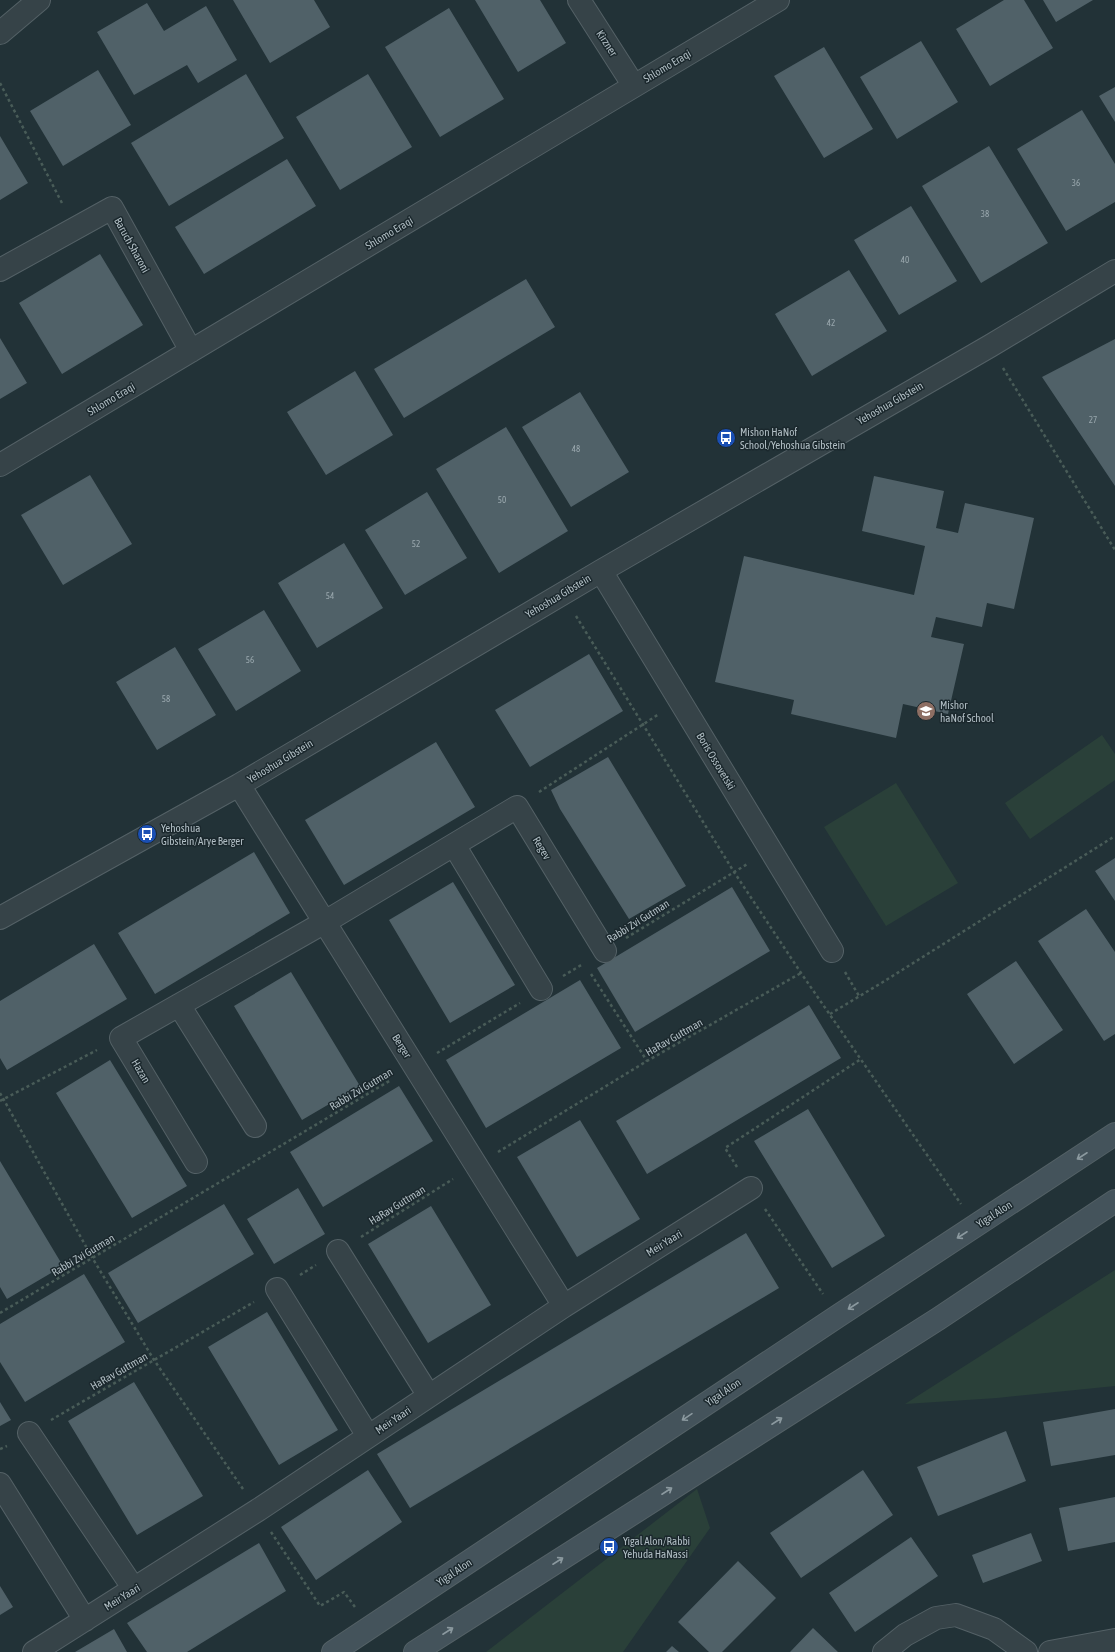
<svg xmlns="http://www.w3.org/2000/svg" width="1115" height="1652" font-family="'Asap Condensed',sans-serif">
<style>
.green{fill:#2a4039}
.building{fill:#506168}
.lines{fill:none;stroke-linecap:round;stroke-linejoin:round}
.minor-casing{stroke:#546166;stroke-width:24}
.tertiary-casing{stroke:#546166;stroke-width:24}
.secondary-casing{stroke:#546166;stroke-width:24}
.path{stroke:#495c58;stroke-width:2.5;stroke-dasharray:3 3;stroke-linecap:butt}
.minor{stroke:#364348;stroke-width:22}
.tertiary{stroke:#364348;stroke-width:22}
.secondary{stroke:#44535b;stroke-width:22}
.oneway{stroke:#8b999f}
.labels{text-anchor:middle;dominant-baseline:central;stroke-width:3;stroke-linejoin:round;paint-order:stroke}
.number-label{font-size:9px;fill:#99a7ad}
.street-label{font-size:11px;fill:#b1bec4;stroke:#1b282d}
.poi-label{font-size:11px;fill:#b1bec4;stroke:#1b282d;text-anchor:start}
</style>
<rect width="100%" height="100%" fill="#223237"/>
<path class="green" d="M1102,735L1115,754V780L1030,839L1005,803Z
M896,783L958,883L886,926L824,827Z
M1115,1270V1386L997,1398L905,1404Z
M697,1489L710,1528L623,1652H486Z"/>
<path class="building" d="M233,0H314L330,27L270,63Z
M475,0H540L566,43L518,72Z
M1004,0H1024L1053,48L990,86L956,29Z
M1043,0H1093L1056,22Z
M147,3L164,31L206,6L237,60L198,83L187,65L134,95L97,32Z
M449,8L504,99L440,137L385,47Z
M921,41L958,102L897,139L860,77Z
M824,47L873,129L824,158L774,76Z
M98,70L131,125L63,166L30,111Z
M246,74L284,138L169,206L131,143Z
M368,74L412,147L340,190L296,117Z
M1115,87V122L1099,96Z
M1082,110L1115,164V202L1066,231L1017,149Z
M0,136L28,183L0,200Z
M989,146L1048,243L981,283L922,186Z
M287,159L316,206L204,274L175,227Z
M911,206L957,281L899,315L854,240Z
M100,254L143,325L62,374L19,303Z
M849,270L887,331L812,376L775,314Z
M526,279L555,327L404,418L374,369Z
M0,338L27,383L0,399Z
M1115,339V486L1042,377Z
M355,371L393,435L326,475L287,412Z
M580,392L629,472L571,507L522,427Z
M506,427L568,531L499,573L436,469Z
M90,475L132,544L63,585L21,515Z
M874,476L944,491L936,528L958,533L965,503L1034,518L1014,609L987,603L982,627L936,617L931,637L964,644L948,714L903,704L896,738L791,714L794,700L715,682L744,556L914,595L925,546L862,531Z
M427,492L467,558L405,595L365,530Z
M344,543L383,608L317,648L278,583Z
M264,610L301,671L236,711L198,649Z
M175,647L216,715L157,750L116,682Z
M589,654L623,711L530,767L495,710Z
M436,742L475,807L344,885L305,820Z
M608,757L686,886L629,919L560,809L551,790Z
M254,852L290,913L155,994L118,933Z
M1115,858V901L1095,871Z
M453,882L515,985L450,1023L389,920Z
M732,887L770,951L635,1032L597,968Z
M1086,909L1115,952V1034L1104,1041L1038,941Z
M94,944L127,999L7,1070L0,1058V1001Z
M1016,961L1063,1030L1014,1064L967,994Z
M291,972L360,1086L302,1120L234,1006Z
M580,980L621,1048L486,1128L446,1060Z
M809,1005L841,1058L647,1174L616,1121Z
M110,1060L187,1186L132,1218L56,1093Z
M399,1086L433,1141L323,1207L290,1152Z
M808,1109L885,1236L832,1268L754,1141Z
M580,1120L640,1219L577,1257L517,1157Z
M0,1161L63,1266L7,1299L0,1287Z
M298,1188L325,1234L274,1264L247,1219Z
M224,1204L254,1254L138,1323L108,1273Z
M431,1206L491,1305L428,1343L368,1244Z
M746,1233L779,1288L410,1508L377,1454Z
M84,1274L125,1342L25,1402L0,1362V1324Z
M267,1312L338,1430L279,1465L208,1347Z
M134,1382L203,1496L137,1535L68,1421Z
M0,1402L11,1420L0,1426Z
M1115,1409V1455L1051,1466L1043,1422Z
M1006,1431L1026,1481L938,1516L917,1467Z
M368,1470L402,1522L316,1580L281,1527Z
M863,1470L893,1515L801,1578L770,1533Z
M1115,1497V1542L1068,1551L1059,1508Z
M1031,1533L1042,1561L983,1583L972,1555Z
M911,1537L938,1576L855,1632L829,1593Z
M259,1543L286,1591L187,1652H147L127,1623Z
M738,1561L776,1598L722,1652H709L678,1622Z
M0,1586L13,1607L0,1615Z
M813,1628L838,1652H790Z
M114,1629L127,1652H75Z
M672,1646L679,1652H666Z"/>
<g class="lines">
<defs>
<path id="minor" d="M579,0L634,86
M0,270L112,208L191,351
M0,465L778,0
M601,571L832,951
M239,785L564,1306
M454,845L541,989
M0,918L239,785L601,571L990,346L1115,271
M179,1005L255,1126
M196,1162L121,1038L325,922L517,807L605,951
M338,1251L429,1396
M277,1289L368,1436
M29,1433L134,1589
M0,1484L85,1620
M34,1652L258,1510L564,1306L751,1188
M884,1652L905,1635L936,1618L956,1615L994,1629L1026,1652
M1050,1652L1115,1640"/>
<path id="tertiary" d="M0,33L39,0"/>
<path id="secondary" d="M333,1652L838,1316L1115,1134
M415,1652L938,1319L1115,1201"/>
</defs>
<use href="#minor" class="minor-casing"/>
<use href="#tertiary" class="tertiary-casing"/>
<use href="#secondary" class="secondary-casing"/>
<path class="path" d="M0,83L63,205
M1003,368L1115,550
M576,616L734,872L801,973L961,1204
M539,792L659,714
M626,938L749,863
M845,972L859,996
M591,974L647,1061
M563,976L583,964
M830,1014L883,982L1115,836
M437,1053L520,1003
M0,1093L93,1259L154,1360L243,1489
M0,1101L97,1050
M498,1152L647,1061L801,973
M737,1167L725,1148L861,1059
M765,1209L823,1294
M361,1237L453,1179
M300,1275L316,1265
M0,1313L391,1080
M51,1420L254,1302
M0,1449L7,1446
M271,1532L320,1606L344,1592L355,1607"/>
<use href="#minor" class="minor"/>
<use href="#tertiary" class="tertiary"/>
<use href="#secondary" class="secondary"/>
</g>
<defs><path id="oneway-shaft" d="M-6 0H5M1.5-3L5.5 0L1.5 3" fill="none" stroke-width="1.6" stroke-linecap="round" stroke-linejoin="round"/></defs>
<g class="oneway">
<use href="#oneway-shaft" transform="translate(1082 1156) rotate(147)"/>
<use href="#oneway-shaft" transform="translate(962 1235) rotate(147)"/>
<use href="#oneway-shaft" transform="translate(853 1306) rotate(147)"/>
<use href="#oneway-shaft" transform="translate(687 1417) rotate(146)"/>
<use href="#oneway-shaft" transform="translate(777 1421) rotate(-33)"/>
<use href="#oneway-shaft" transform="translate(667 1491) rotate(-33)"/>
<use href="#oneway-shaft" transform="translate(558 1561) rotate(-33)"/>
<use href="#oneway-shaft" transform="translate(448 1631) rotate(-33)"/>
</g>
<defs>
<symbol id="bus-disc" viewBox="-11 -11 22 22"><circle r="9.5" fill="#1a4fb4" stroke="#1b282d"/><path d="M-5-6H5V4H4V6H2V4H-2V6H-4V4H-5ZM-3.5-4V0h7V-4ZM-3.5 1.2v1.5H-2V1.2ZM2 1.2v1.5H3.5V1.2Z" fill="#fff"/></symbol>
<symbol id="school-disc" viewBox="-11 -11 22 22"><circle r="9.5" fill="#8d6e63" stroke="#1b282d"/><path d="M0-5L7-2L0 1L-7-2ZM-4 1L0 2.5L4 1V4Q0 6-4 4Z" fill="#fff"/></symbol>
</defs>
<g fill-rule="evenodd">
<use href="#bus-disc" x="715" y="427" width="22" height="22"/>
<use href="#school-disc" x="915" y="700" width="22" height="22"/>
<use href="#bus-disc" x="136" y="823" width="22" height="22"/>
<use href="#bus-disc" x="598" y="1536" width="22" height="22"/>
</g>
<g class="labels">
<g class="number-label">
<text x="1076" y="183">36</text>
<text x="985" y="214">38</text>
<text x="905" y="260">40</text>
<text x="831" y="323">42</text>
<text x="1093" y="420">27</text>
<text x="576" y="449">48</text>
<text x="502" y="500">50</text>
<text x="416" y="544">52</text>
<text x="330" y="596">54</text>
<text x="250" y="660">56</text>
<text x="166" y="699">58</text>
</g>
<g class="street-label">
<text transform="translate(607 43) rotate(57)">Kirzner</text>
<text transform="translate(667 66) rotate(-31)">Shlomo Eraqi</text>
<text transform="translate(389 233) rotate(-31)">Shlomo Eraqi</text>
<text transform="translate(132 245) rotate(61)">Baruch Sharoni</text>
<text transform="translate(111 399) rotate(-31)">Shlomo Eraqi</text>
<text transform="translate(890 403) rotate(-30)">Yehoshua Gibstein</text>
<text transform="translate(558 596) rotate(-31)">Yehoshua Gibstein</text>
<text transform="translate(280 761) rotate(-31)">Yehoshua Gibstein</text>
<text transform="translate(716 761) rotate(59)">Boris Ossovetski</text>
<text transform="translate(542 848) rotate(59)">Regev</text>
<text transform="translate(638 921) rotate(-32)">Rabbi Zvi Gutman</text>
<text transform="translate(674 1037) rotate(-30)">HaRav Guttman</text>
<text transform="translate(402 1046) rotate(58)">Berger</text>
<text transform="translate(141 1071) rotate(59)">Hazan</text>
<text transform="translate(361 1089) rotate(-31)">Rabbi Zvi Gutman</text>
<text transform="translate(397 1205) rotate(-32)">HaRav Guttman</text>
<text transform="translate(994 1214) rotate(-33)">Yigal Alon</text>
<text transform="translate(664 1243) rotate(-32)">Meir Yaari</text>
<text transform="translate(83 1255) rotate(-31)">Rabbi Zvi Gutman</text>
<text transform="translate(119 1371) rotate(-30)">HaRav Guttman</text>
<text transform="translate(723 1392) rotate(-34)">Yigal Alon</text>
<text transform="translate(393 1420) rotate(-34)">Meir Yaari</text>
<text transform="translate(454 1572) rotate(-34)">Yigal Alon</text>
<text transform="translate(122 1597) rotate(-32)">Meir Yaari</text>
</g>
<g class="poi-label">
<text x="740" y="432">Mishon HaNof<tspan x="740" dy="13">School/Yehoshua Gibstein</tspan></text>
<text x="940" y="705">Mishor<tspan x="940" dy="13">haNof School</tspan></text>
<text x="161" y="828">Yehoshua<tspan x="161" dy="13">Gibstein/Arye Berger</tspan></text>
<text x="623" y="1541">Yigal Alon/Rabbi<tspan x="623" dy="13">Yehuda HaNassi</tspan></text>
</g>
</g>
</svg>
